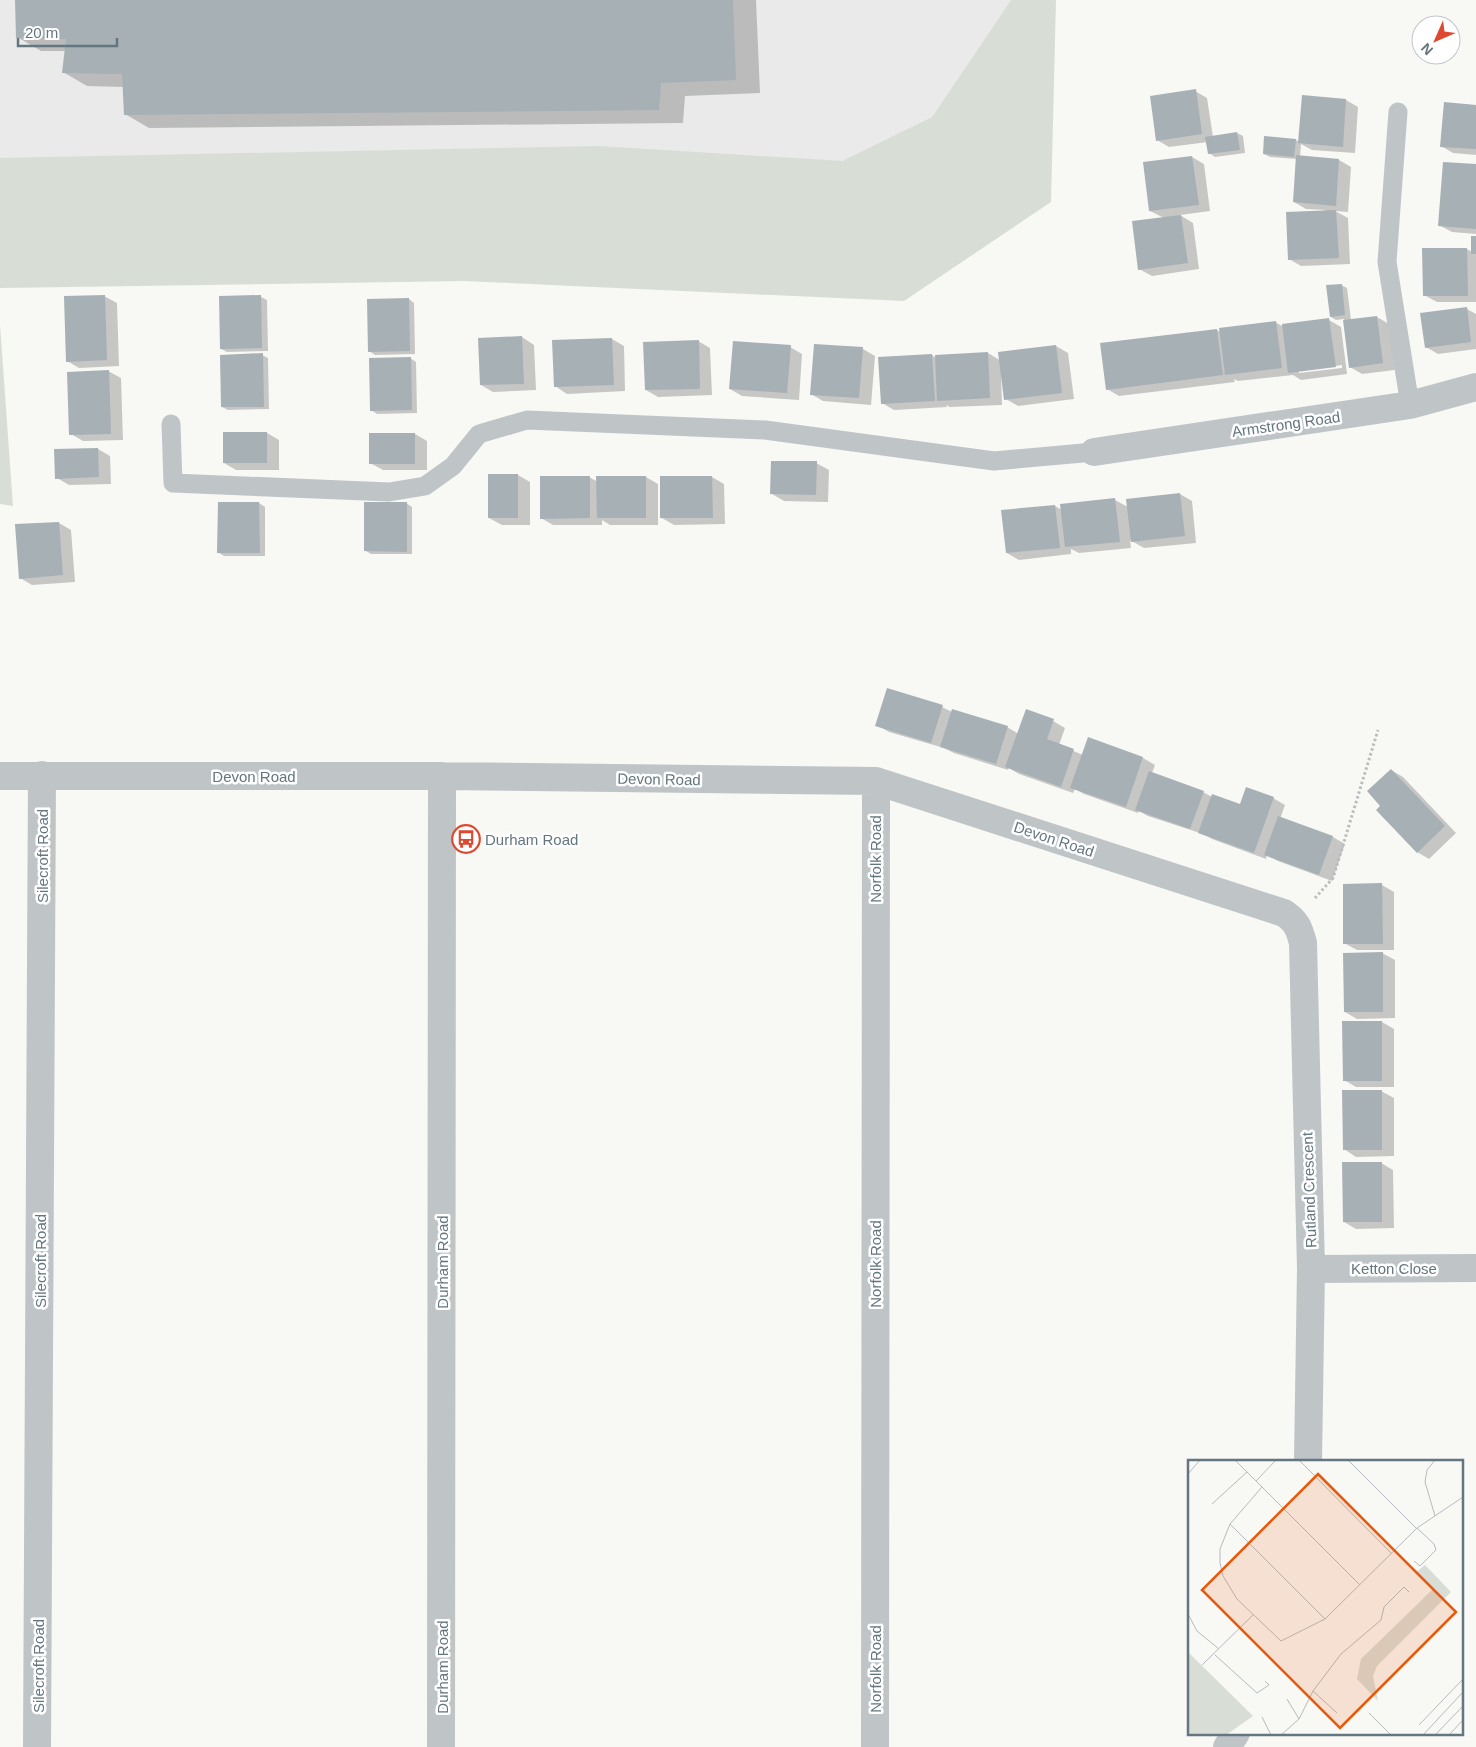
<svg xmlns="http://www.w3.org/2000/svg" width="1476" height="1747" font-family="Helvetica,sans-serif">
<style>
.built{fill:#e9eae9}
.green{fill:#d8ddd5}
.shadow{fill:#0003;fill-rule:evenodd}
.building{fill:#a6b0b5}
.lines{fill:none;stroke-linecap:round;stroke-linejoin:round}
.path{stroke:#babdbf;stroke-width:3;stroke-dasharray:2.5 2.5;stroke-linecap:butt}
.lane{stroke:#bfc4c7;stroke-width:19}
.street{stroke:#bfc4c7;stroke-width:28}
.labels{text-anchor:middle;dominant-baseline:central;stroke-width:5;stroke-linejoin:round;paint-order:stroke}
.street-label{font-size:15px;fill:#64767f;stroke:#fff}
.poi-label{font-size:15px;fill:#64767f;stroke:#fff;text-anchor:start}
.inset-road{fill:none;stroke:#b4bcbf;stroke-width:1}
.view{fill:#e8590c;fill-opacity:0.15;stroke:#e8590c;stroke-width:2.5}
.inset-edge{fill:none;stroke:#64767f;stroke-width:2.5}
</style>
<rect width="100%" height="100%" fill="#f8f8f5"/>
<path class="built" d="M0,0H1011L932,117L842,161L0,160Z"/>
<path class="green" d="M1011,0H1056L1051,202L904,301L464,281L0,288V158L599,146L842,161L932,117Z
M0,325L13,506L0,504Z"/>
<path class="shadow" d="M16,0H756L760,93L685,96L683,123L149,128L125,114L124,87L87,86L63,72L66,51H41L17,37Z
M1195,91L1207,98L1213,137L1237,133L1243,136L1245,153L1215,157L1209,153L1208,142L1169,147L1157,140Z
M1346,100L1358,107L1355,153L1312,150L1301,144L1300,157L1339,160L1351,167L1348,212L1335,211L1348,218L1350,264L1301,266L1289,259L1325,210L1306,209L1294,202L1297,159L1270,157L1264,154L1296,140L1300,142Z
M1476,106V155L1453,153L1441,146Z
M1192,157L1204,164L1210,211L1180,215L1193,223L1199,269L1152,276L1139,269L1164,218L1150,211Z
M1476,166V234L1452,232L1439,225Z
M1476,238V302H1437L1424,295L1467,249L1472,252Z
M1341,285L1347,288L1351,320L1377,317L1389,324L1395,370L1362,374L1350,367L1344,319L1336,320L1331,317Z
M104,296L117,303L119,366L79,368L67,361Z
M261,297L267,300L268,351L227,352L221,349Z
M409,299L414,303L415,354L375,355L369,351Z
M1467,309L1476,314V349L1438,354L1426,347Z
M1329,320L1341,327L1347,374L1301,380L1293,375L1238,381L1234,379L1235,382L1119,396L1107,389L1217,330L1221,333L1275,322L1282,326ZM1342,365V368L1299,373V371Z
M522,337L534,345L536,390L493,392L481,385L479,339Z
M612,339L624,346L625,391L567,394L555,386Z
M698,341L710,348L712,395L658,397L646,390Z
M1056,346L1068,353L1074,399L1018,406L1006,399L1003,375L1001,376L1002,405L950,407L946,405L947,407L894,410L882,403L932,355L936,358L988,353L1001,361Z
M790,347L802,354L799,400L742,396L730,389Z
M863,349L875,356L871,405L823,401L811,394Z
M262,355L268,358L269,409L228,410L222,407Z
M410,358L416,362L417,413L377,414L371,410Z
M108,371L121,378L123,440L83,441L71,434Z
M267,433L279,440V470H236L224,463Z
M415,434L427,441V470H383L370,463Z
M98,449L110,456L111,484L69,485L57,478Z
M816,463L829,470L828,502L784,501L772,494Z
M518,475L530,482V525H502L489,518Z
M589,477L598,482L646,477L658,484V525H610L602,520V525H553L541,518Z
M712,477L724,484L725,524L674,525L662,518Z
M1180,494L1192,501L1196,543L1144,548L1130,540L1131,548L1079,553L1071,549V554L1019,560L1007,553L1055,506L1062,510L1115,500L1128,507Z
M259,503L265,507V556H224L219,553V504Z
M406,503L412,507V554H371L366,551Z
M59,523L71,530L75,582L32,585L20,578L16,526Z
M942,707L952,712L1007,727L1019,734L1053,721L1065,728L1059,745L1083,755L1089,739L1143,758L1155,765L1152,773L1203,792L1212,797L1241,806L1273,798L1285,805L1280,819L1333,837L1345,844L1332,881L1278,861L1267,855L1266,859L1212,839L1203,834L1148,816L1139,811L1138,813L1084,794L1075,789L1073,793L1019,774L1009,768L1008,770L954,753L944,748L889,732L877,725Z
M1391,770L1403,777L1456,833L1429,859L1417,852L1382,806Z
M1382,885L1394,892V950H1357L1344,943Z
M1382,953L1395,960V1018L1357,1019L1345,1012Z
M1382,1022L1394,1029V1087H1356L1344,1080Z
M1381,1091L1394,1098V1156L1356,1157L1344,1149Z
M1381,1163L1393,1170L1394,1228L1356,1229L1344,1222Z"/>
<path class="building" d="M15,0H733L736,80L661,83L659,110L124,115L122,74L62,73L66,39L16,38Z
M1196,89L1202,134L1156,141L1150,96Z
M1302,95L1346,99L1343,147L1298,143Z
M1444,102L1476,105V149L1440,147Z
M1237,132L1240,150L1208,154L1205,137Z
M1264,136L1296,139L1294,157L1263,154Z
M1296,155L1339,159L1336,206L1293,202Z
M1192,156L1199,205L1149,211L1143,162Z
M1443,162L1476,164V229L1438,226Z
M1336,210L1339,258L1288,260L1286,212Z
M1181,215L1188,263L1138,270L1132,221Z
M1471,236H1476V254H1471Z
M1422,248H1467L1468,296H1423Z
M1342,284L1345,315L1330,317L1326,285Z
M105,295L107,360L66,362L64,296Z
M261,295L262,348L220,349L219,296Z
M409,298L410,351L368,352L367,299Z
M1467,307L1471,342L1425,348L1420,313Z
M1377,316L1383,363L1349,368L1343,320Z
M1329,318L1336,367L1288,373L1282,324Z
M1276,321L1282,368L1225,375L1219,328Z
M1217,329L1223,375L1106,390L1100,343Z
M522,336L524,384L480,385L478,338Z
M612,338L614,385L554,387L552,340Z
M699,340L700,389L645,390L643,342Z
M733,341L791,345L787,393L729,389Z
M814,344L863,347L859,398L810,395Z
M1056,345L1062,393L1004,400L998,352Z
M988,352L990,398L937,401L935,355Z
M263,353L264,407H221L220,355Z
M932,354L935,401L881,404L878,357Z
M411,357L412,410L370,411L369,358Z
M109,370L111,434L69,435L67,372Z
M223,432H267V463H223Z
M369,433H415V464H369Z
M98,448L99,477L55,479L54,449Z
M771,461H817L816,495L770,494Z
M488,474H518V518H488Z
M540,476H590V518L540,519Z
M596,476H646V518H597Z
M660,476H712L713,518H660Z
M1180,493L1185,536L1131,542L1126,499Z
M1115,498L1120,542L1065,547L1060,504Z
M218,502H259L260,553H217Z
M364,502H407V552L364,551Z
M1055,505L1060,548L1006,553L1001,510Z
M59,522L63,575L19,579L15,524Z
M887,688L943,705L931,743L875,726Z
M952,709L1008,726L996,764L940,747Z
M1026,709L1054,719L1047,739L1074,749L1061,787L1005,767Z
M1088,737L1143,757L1126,807L1070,788Z
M1391,769L1445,826L1417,853L1376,810L1380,806L1367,791Z
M1149,771L1204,791L1190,829L1135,810Z
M1246,787L1274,797L1254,853L1198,833L1212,794L1240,804Z
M1278,816L1333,836L1319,875L1264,855Z
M1382,883L1383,944H1343V884Z
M1383,952V1012H1344L1343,953Z
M1342,1021H1382V1081H1343Z
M1342,1090H1382V1150H1343Z
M1342,1162H1382V1222H1343Z"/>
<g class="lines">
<path class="path" d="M1315,898L1333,878L1378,730"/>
<path class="lane" d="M1398,112L1387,262L1410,405
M171,424L173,483L389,492L425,486L453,466L479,434L527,420L765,430L994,461L1094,452"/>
<path class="street" d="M1094,452L1410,405L1476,387
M0,776H442L876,781L1284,913C1297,922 1299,928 1303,943L1311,1269L1308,1461
M1311,1269L1476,1268
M37,1747L42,775
M441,1747L442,776
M875,1747L876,781
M1227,1747L1236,1733"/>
</g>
<defs>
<symbol id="bus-ring" viewBox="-11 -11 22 22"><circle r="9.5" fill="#fff" stroke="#dd4930" stroke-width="1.5"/><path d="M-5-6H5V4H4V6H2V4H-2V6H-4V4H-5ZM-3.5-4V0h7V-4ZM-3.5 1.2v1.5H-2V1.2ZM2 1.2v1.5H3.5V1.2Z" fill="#dd4930"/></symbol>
</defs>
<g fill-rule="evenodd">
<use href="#bus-ring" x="450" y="823" width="32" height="32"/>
</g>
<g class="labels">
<g class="street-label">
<text transform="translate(1286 424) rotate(-8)">Armstrong Road</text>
<text x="254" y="776">Devon Road</text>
<text transform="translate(659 779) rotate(1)">Devon Road</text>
<text transform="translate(1054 839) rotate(18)">Devon Road</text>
<text transform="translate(42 856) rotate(-90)">Silecroft Road</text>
<text transform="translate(875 859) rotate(-90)">Norfolk Road</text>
<text transform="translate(1309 1190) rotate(-92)">Rutland Crescent</text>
<text transform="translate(40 1261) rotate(-90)">Silecroft Road</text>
<text transform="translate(442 1262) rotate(-90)">Durham Road</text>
<text transform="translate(875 1264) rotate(-90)">Norfolk Road</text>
<text x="1394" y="1268">Ketton Close</text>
<text transform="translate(38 1666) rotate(-90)">Silecroft Road</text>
<text transform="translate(442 1667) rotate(-90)">Durham Road</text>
<text transform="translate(875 1669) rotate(-90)">Norfolk Road</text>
</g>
<g class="poi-label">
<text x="485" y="839">Durham Road</text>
</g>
</g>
<g transform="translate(1188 1460)">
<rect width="275" height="275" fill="#f8f8f5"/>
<path d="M237,105L263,132L189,206L185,216L190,241L169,219L173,199L245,129L227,113ZM0,192L65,256L38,275H0Z" fill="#d8ddd5"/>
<path class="inset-road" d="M47,0L172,125M111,0L204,94M160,0L228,68M247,0L239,10L237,22L247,56M0,14L12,0M68,21L88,0M74,27L42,64L32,89V103L35,116L49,139L93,181L137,159L229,68L275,37M24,44L59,12M42,64L137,159M226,101L232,106L248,90L246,84L229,68M0,154L9,171L31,189M27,195L69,233L81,225L77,221M14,205L65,155M125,231L149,253M99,239L111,259M181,253L203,275M74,257L83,275M231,265L275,219M93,275L111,259L125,231L153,194L193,160L196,147L216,127L221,132M235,275L275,232M247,275L275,246M261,275L275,260"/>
<path class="view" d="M130,14L268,152L152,268L14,130Z"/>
<rect width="275" height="275" class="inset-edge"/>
</g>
<g transform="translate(1436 40) rotate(225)"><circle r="24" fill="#ffffff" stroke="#c1c8cc"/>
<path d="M0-4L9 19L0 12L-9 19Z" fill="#dd4930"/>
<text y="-8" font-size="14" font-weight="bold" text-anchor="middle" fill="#64767f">N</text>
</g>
<path d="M18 38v8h99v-8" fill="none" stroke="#64767f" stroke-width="2.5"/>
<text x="25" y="38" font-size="15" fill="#64767f" stroke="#ffffff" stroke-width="4" paint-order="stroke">20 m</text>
</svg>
